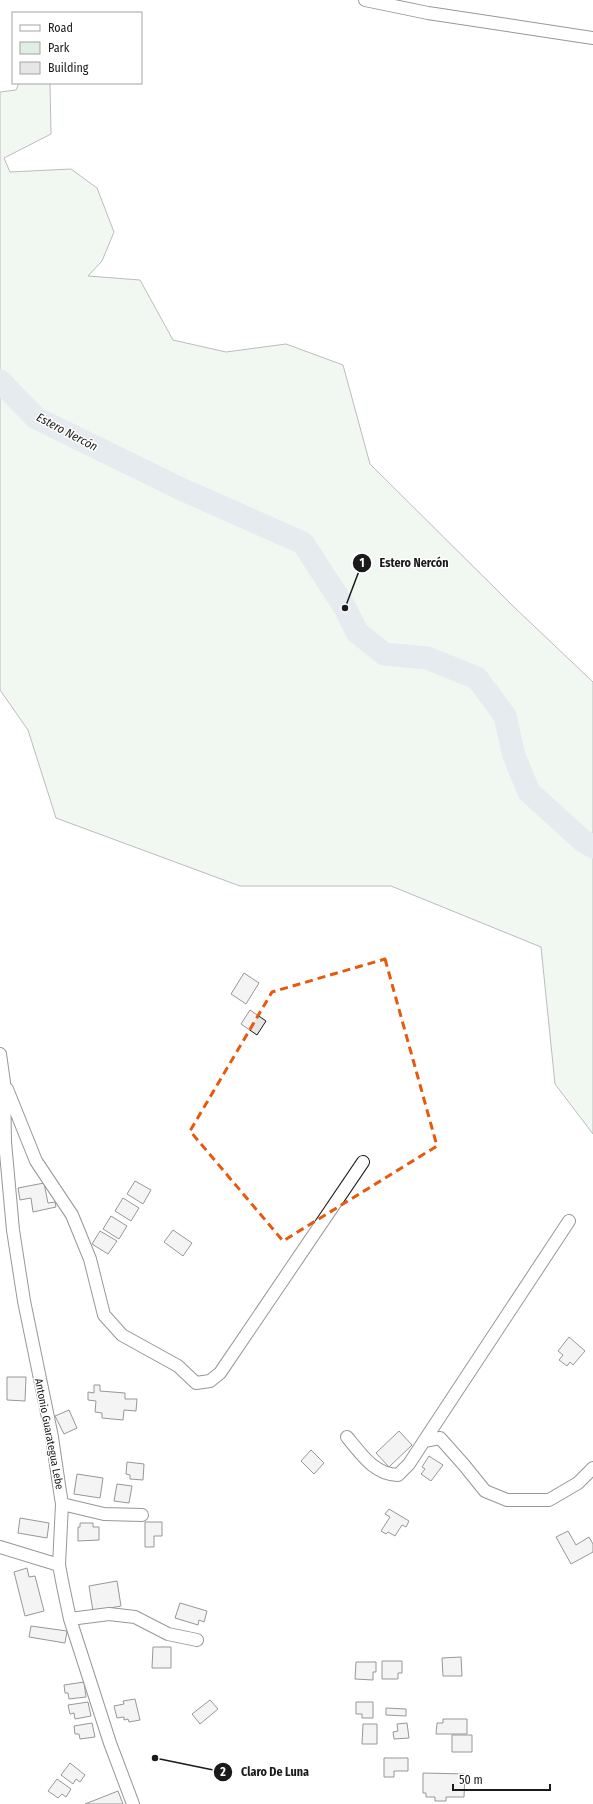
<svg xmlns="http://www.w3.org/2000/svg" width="593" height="1804" font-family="'Fira Sans Condensed',sans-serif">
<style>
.green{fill:#e0efe3;stroke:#6a6a6a}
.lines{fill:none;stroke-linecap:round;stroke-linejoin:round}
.river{stroke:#c6d2dc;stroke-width:23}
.building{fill:#e6e6e6;stroke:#1a1a1a}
.minor-casing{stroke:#1a1a1a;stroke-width:14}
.minor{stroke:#fff;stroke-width:12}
.marked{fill:none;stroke:#e8590c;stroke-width:3;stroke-dasharray:8 5;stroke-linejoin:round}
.labels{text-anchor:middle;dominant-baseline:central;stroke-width:3;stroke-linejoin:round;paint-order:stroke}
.street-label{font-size:11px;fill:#1a1a1a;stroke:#fff}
.water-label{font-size:12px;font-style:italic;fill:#1a1a1a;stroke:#fff}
.leader{fill:none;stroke:#1a1a1a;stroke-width:1.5}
.callout-dot{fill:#1a1a1a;stroke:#fff;stroke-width:1.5}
.mark-label{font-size:12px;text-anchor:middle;font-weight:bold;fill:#fff}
.callout-label{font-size:12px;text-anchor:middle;font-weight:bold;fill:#1a1a1a;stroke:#fff;stroke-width:3;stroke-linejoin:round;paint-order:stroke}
</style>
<rect width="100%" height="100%" fill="#fff"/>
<path class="green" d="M19,83H50L51,134L4,158L10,172L71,169L97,188L114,232L102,261L88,276L140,280L173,340L226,352L286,344L343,365L370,464L514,607L593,682V1134L555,1084L541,947L391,886H240L56,818L28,730L0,690V92L16,90Z"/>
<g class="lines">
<path class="river" d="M0,381L36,418L181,489L303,543L345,608L357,632L384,654L427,658L477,678L505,716L514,756L529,792L583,841L593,847"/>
</g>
<path class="building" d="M244,973L259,983L246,1004L231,994Z
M250,1010L266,1021L257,1035L241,1024Z
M135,1181L151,1190L143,1204L127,1194Z
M44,1183L48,1203L55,1202L56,1207L33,1212L31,1198L20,1200L18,1188Z
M123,1198L139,1208L131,1221L115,1211Z
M111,1216L127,1226L119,1239L103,1229Z
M173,1230L192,1243L183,1256L164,1242Z
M100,1231L117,1241L108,1254L92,1244Z
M569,1337L585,1351L573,1365L570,1362L567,1366L559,1360L563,1355L558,1351Z
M7,1377H26L25,1401L7,1400Z
M94,1385H100V1391L125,1393V1399H137L136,1411L124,1410L123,1420L102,1418V1413L95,1412L96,1401L88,1400V1392L94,1393Z
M69,1410L77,1428L64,1434L55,1416Z
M399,1431L412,1445L389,1467L376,1453Z
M311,1450L324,1463L314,1474L301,1461Z
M429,1456L443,1465L431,1481L421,1474L425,1469L422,1467Z
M127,1462L144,1464L143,1480L130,1479V1475L126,1474Z
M77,1474L103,1478L100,1498L74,1494Z
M117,1484L132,1486L129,1503L114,1501Z
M389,1509L409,1521L406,1527L402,1525L395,1536L388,1532L386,1534L381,1531L390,1517L385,1514Z
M20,1518L49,1523L47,1538L18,1533Z
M145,1522H162V1536H154V1547H145Z
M80,1523H93V1527H99V1540L78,1541V1527H80Z
M568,1531L576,1545L589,1537L593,1544V1552L571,1564L556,1537Z
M27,1568L29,1577L35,1576L44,1611L25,1616L14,1572Z
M117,1581L121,1606L93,1611L89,1586Z
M180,1603L207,1611L204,1622L199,1620L198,1625L175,1618Z
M31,1626L67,1631L65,1643L29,1637Z
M153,1647H171V1668H152Z
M461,1657L462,1676H443L442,1658Z
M382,1661H402V1673H398V1679H382Z
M356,1662H376V1672H373V1680L355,1679Z
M84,1682L86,1697L69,1699L68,1693H65L64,1685Z
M135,1699L140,1720L129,1722L128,1719L124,1720V1717L117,1718L114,1706L124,1704L123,1701Z
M210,1700L218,1709L200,1724L192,1714Z
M88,1702L91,1716L75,1719L74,1713L70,1714L68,1705Z
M356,1702H373V1718H362V1714H356Z
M386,1708L406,1709V1716L386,1715Z
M443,1719H467V1734H436L437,1723H443Z
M92,1723L95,1737L80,1739L79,1734H75L74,1726Z
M407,1723L409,1738L394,1739L393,1732L398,1731L397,1724Z
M363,1724H377V1744H362Z
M452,1735H472V1752H452Z
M384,1758H408V1771H394V1777H384Z
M70,1763L85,1775L80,1782L76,1779L73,1784L61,1775Z
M423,1773L465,1774L464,1797H446V1801H435V1797H426V1793H423Z
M57,1779L71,1789L66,1797L62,1794L58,1798L48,1791Z
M118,1791L123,1804H85Z"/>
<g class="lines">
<defs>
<path id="minor" d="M365,0L428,13L593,38
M0,1054L4,1082L5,1142L13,1230L24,1301L52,1437L59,1485L62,1504L59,1565L63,1586L70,1619L110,1743L133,1804
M7,1089L36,1161L72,1215L90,1259L104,1315L122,1335L178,1366L196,1383L210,1381L220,1373L363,1162
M347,1437C362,1455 374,1474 398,1475L409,1464L424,1441L440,1438L464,1465L485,1491L507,1500H549L578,1483L593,1468
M424,1441L569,1221
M62,1504L104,1514L142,1515
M0,1547L59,1565
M70,1619L109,1614L135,1617L168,1634L197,1640"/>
</defs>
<use href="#minor" class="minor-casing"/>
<use href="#minor" class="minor"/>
</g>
<path d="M0 0H593V1804H0ZM385,959L437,1146L283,1241L190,1131L272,992Z" fill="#fff" fill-opacity=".55" fill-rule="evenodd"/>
<path class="marked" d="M385,959L437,1146L283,1241L190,1131L272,992Z"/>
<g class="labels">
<g class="street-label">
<text transform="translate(49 1434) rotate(79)">Antonio Guarategua Lebe</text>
</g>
<g class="water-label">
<text transform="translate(67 432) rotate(28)">Estero Nercón</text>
</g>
</g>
<path class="leader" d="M345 608L362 563M155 1758L223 1772"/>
<g class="callout-dot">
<circle cx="345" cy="608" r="4"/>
<circle cx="155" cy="1758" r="4"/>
<circle cx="362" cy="563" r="10"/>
<circle cx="223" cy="1772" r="10"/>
</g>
<g class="mark-label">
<text x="362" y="567">1</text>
<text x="223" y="1776">2</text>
</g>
<g class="callout-label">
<text x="414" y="567">Estero Nercón</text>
<text x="275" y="1776">Claro De Luna</text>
</g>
<rect x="12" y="12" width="130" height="72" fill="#ffffff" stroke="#a3a3a3"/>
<rect x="20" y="25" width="20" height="6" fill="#ffffff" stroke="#a3a3a3"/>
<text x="48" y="32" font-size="12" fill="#1a1a1a">Road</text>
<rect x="20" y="42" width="20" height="12" fill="#e0efe3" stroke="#a3a3a3"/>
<text x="48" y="52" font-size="12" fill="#1a1a1a">Park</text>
<rect x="20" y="62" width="20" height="12" fill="#e6e6e6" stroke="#a3a3a3"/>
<text x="48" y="72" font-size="12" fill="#1a1a1a">Building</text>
<path d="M453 1784v6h97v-6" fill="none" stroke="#1a1a1a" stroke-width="2"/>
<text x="459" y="1784" font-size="12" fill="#1a1a1a" stroke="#ffffff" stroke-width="3" paint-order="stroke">50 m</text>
</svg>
